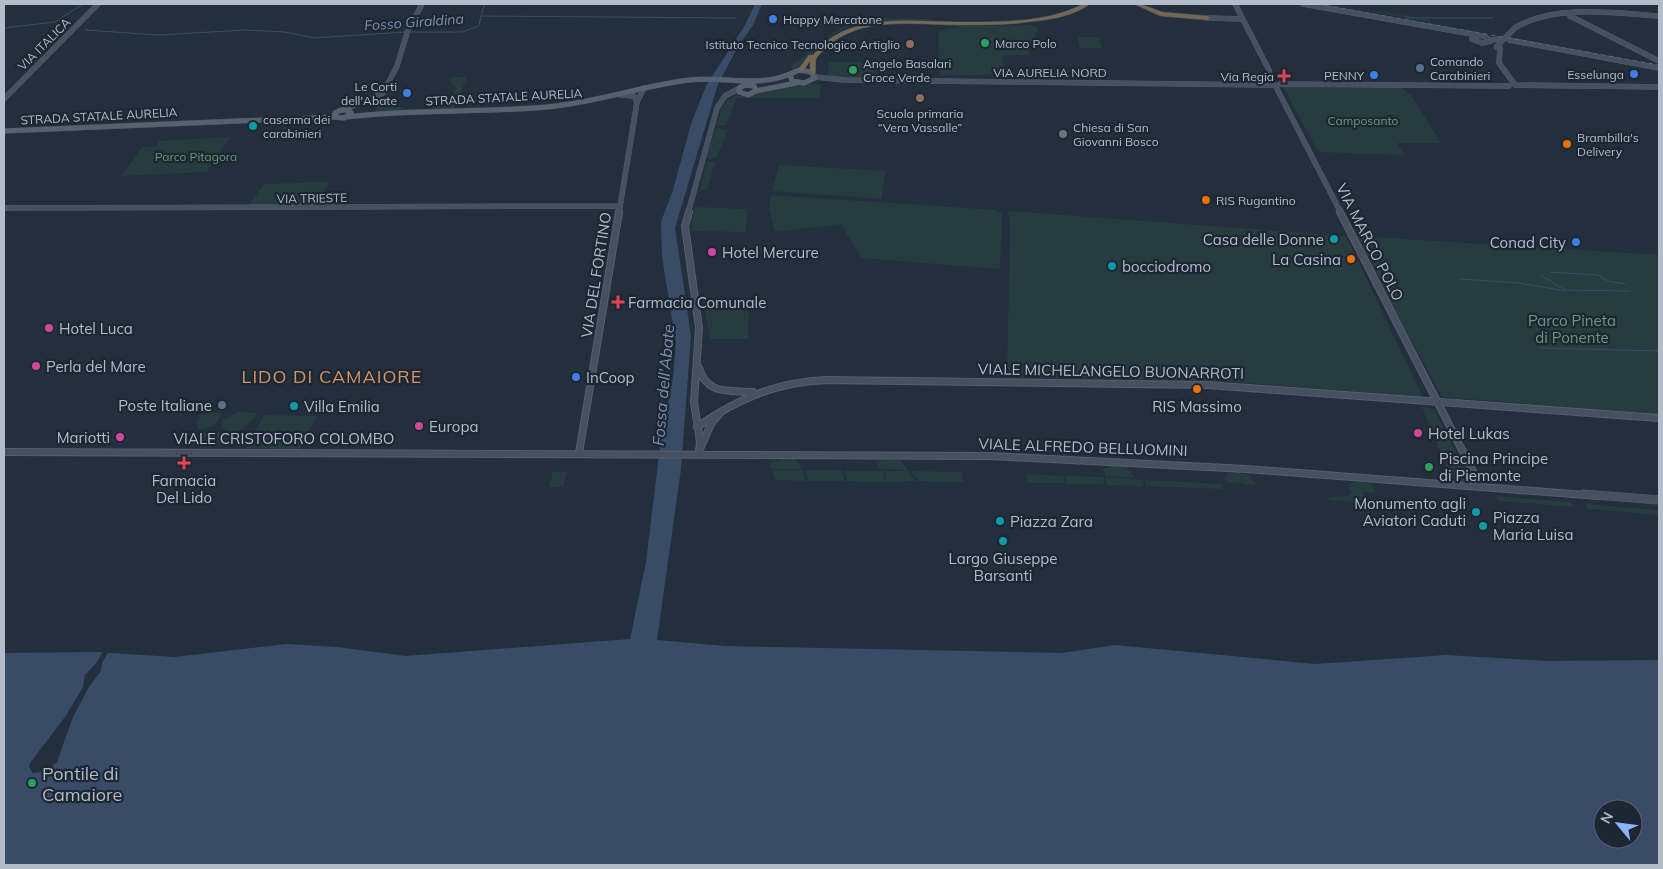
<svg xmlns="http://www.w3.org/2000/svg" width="1663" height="869" font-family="Mulish,sans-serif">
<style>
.green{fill:#263c3f}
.water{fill:#394c67;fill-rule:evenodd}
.pier{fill:#242f3e}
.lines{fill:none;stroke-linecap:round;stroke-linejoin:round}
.stream{stroke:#394c67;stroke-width:1}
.secondary-far2-casing{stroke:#565f6c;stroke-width:5.5}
.secondary-far1-casing{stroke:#565f6c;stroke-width:8}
.secondary-casing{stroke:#565f6c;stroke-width:9}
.primary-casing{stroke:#414a57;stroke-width:5.5}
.highway-casing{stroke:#434c59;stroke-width:1}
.secondary-far2{stroke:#465061;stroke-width:5}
.secondary-far1{stroke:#465061;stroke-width:6}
.secondary{stroke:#465061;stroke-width:8}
.primary{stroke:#56606e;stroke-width:5}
.highway{fill:#746855;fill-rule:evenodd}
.rail{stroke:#5a6575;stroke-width:1;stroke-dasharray:4 4;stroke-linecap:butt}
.secondary-bridge-casing{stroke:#565f6c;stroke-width:5.5;stroke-linecap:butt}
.secondary-bridge{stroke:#465061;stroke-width:5}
.shop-dot{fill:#3f7fe0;stroke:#1d2633;stroke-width:2}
.leisure-dot{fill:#2e9e5b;stroke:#1d2633;stroke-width:2}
.education-dot{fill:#8d6e63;stroke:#1d2633;stroke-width:2}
.service-dot{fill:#5c6f8a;stroke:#1d2633;stroke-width:2}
.health-dot{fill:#e0444e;stroke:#1d2633;stroke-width:2}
.culture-dot{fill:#0f9aa8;stroke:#1d2633;stroke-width:2}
.worship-dot{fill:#6b7280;stroke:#1d2633;stroke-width:2}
.food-dot{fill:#e8710a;stroke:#1d2633;stroke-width:2}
.hotel-dot{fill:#d1479c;stroke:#1d2633;stroke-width:2}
.labels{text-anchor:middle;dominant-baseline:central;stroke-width:4.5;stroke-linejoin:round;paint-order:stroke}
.far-poi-label{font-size:12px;fill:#b4bcc9;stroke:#1d2633;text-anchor:start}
.far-street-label{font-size:12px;fill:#b4bcc9;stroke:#1d2633}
.far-park-label{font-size:12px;fill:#6b9a76;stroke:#1d2633}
.far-water-label{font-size:14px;font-style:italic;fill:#7c92b1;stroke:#1d2633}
.poi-label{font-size:15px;fill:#b4bcc9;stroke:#1d2633;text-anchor:start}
.street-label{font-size:15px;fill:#b4bcc9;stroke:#1d2633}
.park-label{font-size:15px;fill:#6b9a76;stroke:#1d2633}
.water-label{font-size:16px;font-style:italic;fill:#7c92b1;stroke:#1d2633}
.quarter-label{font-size:18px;letter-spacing:1px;fill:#d59563;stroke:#1d2633}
.near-poi-label{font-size:18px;fill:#b4bcc9;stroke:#1d2633;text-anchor:start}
</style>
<rect width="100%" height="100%" fill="#242f3e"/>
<path class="green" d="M1327,4L1428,19L1430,21L1504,34Z
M882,18L934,19C898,24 858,14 828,39C817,47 809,57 800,66L794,69L790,67C828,41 831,23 882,18Z
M1031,25L1038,28L1028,55H1007L1002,58L1006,75H940L938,31L960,26Z
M1078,37H1099L1102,48H1080Z
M829,62H878V78L828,77Z
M453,77H467L454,109L375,112C378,104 382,94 391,93L392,103C411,116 447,110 456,88L449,80Z
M821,84L819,98H737L726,125H716L724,104L734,96H745L792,85Z
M1283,86L1401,88L1411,95L1441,143H1397L1404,155L1318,152Z
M716,128L728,130L716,158L708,159L707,155Z
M230,137L207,172L121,176L142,147H155L159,141Z
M707,162H715L707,189L700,190Z
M779,165L886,171L881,199L772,191Z
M329,182L315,206H248L264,184Z
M771,195L996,210L1002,214L1000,269L861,258L841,224L775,232L769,208Z
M694,207L747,209L746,232L691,231Z
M1008,211L1346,236L1423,397L1222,381L1007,377L1010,224Z
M1355,236L1659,255V414L1442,397Z
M703,299H749L748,339H710Z
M1422,407L1434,409L1462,464L1468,481L1456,480L1451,477Z
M237,412L257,413C250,425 237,437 222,428L223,420Z
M202,413H222C217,424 211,430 198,429L196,423Z
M264,415L317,416L301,449L246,448Z
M215,431L226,436L223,445L205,444L203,443L206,437H197L203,432Z
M782,459H795L802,469H771L769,463Z
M883,459L900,460L908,470L879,469L877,464Z
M1109,466L1126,467L1135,478L1106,476L1103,470Z
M772,470H803L806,481L775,480Z
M805,470H842L845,481H808Z
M844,471H884V482L847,481Z
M885,471H909L916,481L886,482Z
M911,471L962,472L963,482L919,481Z
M553,472H567L563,487H549Z
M1229,473L1247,474L1258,485L1243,484L1240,475L1242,483L1227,482L1224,477Z
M1026,474L1063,476L1065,483H1028Z
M1065,476L1103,477L1104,484H1067Z
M1105,477L1143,480L1144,486L1107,485Z
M1145,480L1222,484L1224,489L1146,486Z
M1354,481L1372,484L1376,493L1363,492L1365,503L1329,500L1328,497L1348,496L1351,492L1348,485Z
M1496,496L1570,502L1573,507L1498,501Z
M1585,504L1659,510V515L1588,509Z"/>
<path class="water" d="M755,4H762L753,25L739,45L718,84L675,228L691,336L681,469L657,640L726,646L1062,653L1115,645L1316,664L1446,655L1549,661L1659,660V865H4V653L96,652L175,657L286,644L337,647L406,656L630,639L646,562L660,448L673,378L676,343L662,257L661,222L673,190L691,124L706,86L745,25ZM1603,809H1633V839H1603Z"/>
<path class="pier" d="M104,650L109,651L102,663L101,671L89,687L73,717L57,762L47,771L33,773L29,767L30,763L65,717L83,687L85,675L96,663Z"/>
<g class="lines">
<path class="stream" d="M481,15L485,4
M1406,18H1493
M4,28L55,22L83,4
M85,30L158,35L246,30L285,32L314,38L406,32
M410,32H462L479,26L481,16L736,18
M1550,272L1598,275L1608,281L1625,284
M1542,276L1565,290
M1460,279L1519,283L1560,290L1630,291
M1541,348L1659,351"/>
<defs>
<path id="secondary-far2" d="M1235,4L1269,70L1271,81
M1303,4L1477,35
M1570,16L1659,61
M1207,18L1242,19
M1516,27C1557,4 1614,13 1659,16
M1473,35L1484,36L1491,41L1482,43L1472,39Z
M1490,40L1500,39
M1509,40L1659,68
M1500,48L1499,63L1513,82
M815,77L844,80L1273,85
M1280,84L1509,86
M1275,85L1341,213
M1515,85L1659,87
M621,95L634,96L637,102
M4,99L98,4
M343,110L383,93L397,66L407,33L422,4
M4,208L620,206
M619,213L637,102L644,88
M688,213L717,108L725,96L738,89"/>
<path id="secondary-far1" d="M689,212L685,226L699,328L694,402L700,442L699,453
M1340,212L1481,487
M699,368C707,395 728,390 753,392
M697,427C737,399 777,382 826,380L1208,385L1659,418
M701,447L711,424L722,411
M4,452L990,456L1246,469L1599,496
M579,453L619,212"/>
<path id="secondary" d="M1583,494L1659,500"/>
<path id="primary" d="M799,70L811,72L815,78L804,83L792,81L790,74Z
M745,85L754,86L756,91L748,95L739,92V88Z
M756,91L796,83
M341,110H349L351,113L344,118L334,117L335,113Z
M346,117C413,109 480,113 547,107C595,103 641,86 689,80C723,76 757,88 790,74
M4,131L335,117"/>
<path id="highway" d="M1083,4H1090C1075,15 1054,19 1036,21C1010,25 985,25 959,25C916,25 860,15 826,48C823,51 818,55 816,59C815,63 816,70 815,74L810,73V61L803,71L798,70L809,55H813C847,11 911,22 960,22C1001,22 1046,23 1083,4Z
M1134,4H1140L1162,12L1207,16L1210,18L1207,20L1161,16Z"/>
</defs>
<use href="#secondary-far2" class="secondary-far2-casing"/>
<use href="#secondary-far1" class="secondary-far1-casing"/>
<use href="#secondary" class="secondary-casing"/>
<use href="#primary" class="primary-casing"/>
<use href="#highway" class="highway-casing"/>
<use href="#secondary-far2" class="secondary-far2"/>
<use href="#secondary-far1" class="secondary-far1"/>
<use href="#secondary" class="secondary"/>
<use href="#primary" class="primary"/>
<use href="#highway" class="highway"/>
<path class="rail" d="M1318,4L1659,65"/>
<defs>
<path id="secondary-bridge" d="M1496,47L1516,27"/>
</defs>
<use href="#secondary-bridge" class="secondary-bridge-casing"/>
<use href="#secondary-bridge" class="secondary-bridge"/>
</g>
<g class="shop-dot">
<circle cx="773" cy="19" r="5"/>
<circle cx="1634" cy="74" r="5"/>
<circle cx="1374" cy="75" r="5"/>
<circle cx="407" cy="93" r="5"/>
<circle cx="1576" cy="242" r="5"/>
<circle cx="576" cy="377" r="5"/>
</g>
<g class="leisure-dot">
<circle cx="985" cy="43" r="5"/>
<circle cx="853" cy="70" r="5"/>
<circle cx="1429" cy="467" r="5"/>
<circle cx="32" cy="783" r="5"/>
</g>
<g class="education-dot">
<circle cx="910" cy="44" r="5"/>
<circle cx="920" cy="98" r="5"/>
</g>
<g class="service-dot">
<circle cx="1420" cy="68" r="5"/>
<circle cx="222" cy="405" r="5"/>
</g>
<g class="health-dot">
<path d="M1281.5 68.5h5v5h5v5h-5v5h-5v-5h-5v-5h5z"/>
<path d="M615.5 294.5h5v5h5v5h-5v5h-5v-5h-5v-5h5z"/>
<path d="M181.5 455.5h5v5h5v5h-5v5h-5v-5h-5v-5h5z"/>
</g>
<g class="culture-dot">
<circle cx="253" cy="126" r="5"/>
<circle cx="1334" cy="239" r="5"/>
<circle cx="1112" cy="266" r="5"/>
<circle cx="294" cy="406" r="5"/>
<circle cx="1476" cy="512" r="5"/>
<circle cx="1000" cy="521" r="5"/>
<circle cx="1483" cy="526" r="5"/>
<circle cx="1003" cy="541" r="5"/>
</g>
<circle class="worship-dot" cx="1063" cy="134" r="5"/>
<g class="food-dot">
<circle cx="1567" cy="144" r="5"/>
<circle cx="1206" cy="200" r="5"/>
<circle cx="1351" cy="259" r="5"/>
<circle cx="1197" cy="389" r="5"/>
</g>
<g class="hotel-dot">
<circle cx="712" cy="252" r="5"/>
<circle cx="49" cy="328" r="5"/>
<circle cx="36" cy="366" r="5"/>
<circle cx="419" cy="426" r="5"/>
<circle cx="1418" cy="433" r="5"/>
<circle cx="120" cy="437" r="5"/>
</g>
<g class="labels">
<g class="far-poi-label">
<text x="783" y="19">Happy Mercatone</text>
<text x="995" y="43">Marco Polo</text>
<text x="900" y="44" text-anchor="end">Istituto Tecnico Tecnologico Artiglio</text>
<text x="1430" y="61">Comando<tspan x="1430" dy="14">Carabinieri</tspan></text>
<text x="863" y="63">Angelo Basalari<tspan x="863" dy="14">Croce Verde</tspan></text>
<text x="1624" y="74" text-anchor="end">Esselunga</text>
<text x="1364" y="75" text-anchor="end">PENNY</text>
<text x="1274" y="76" text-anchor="end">Via Regia</text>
<text x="397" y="86" text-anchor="end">Le Corti<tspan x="397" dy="14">dell'Abate</tspan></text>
<text x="920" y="113" text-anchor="middle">Scuola primaria<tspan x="920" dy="14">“Vera Vassalle”</tspan></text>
<text x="263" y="119">caserma dei<tspan x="263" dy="14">carabinieri</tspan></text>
<text x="1073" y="127">Chiesa di San<tspan x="1073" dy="14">Giovanni Bosco</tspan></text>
<text x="1577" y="137">Brambilla's<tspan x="1577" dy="14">Delivery</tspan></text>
<text x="1216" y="200">RIS Rugantino</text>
</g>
<g class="far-street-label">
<text transform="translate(44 44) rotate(-45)">VIA ITALICA</text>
<text x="1050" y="72">VIA AURELIA NORD</text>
<text transform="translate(504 97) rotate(-3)">STRADA STATALE AURELIA</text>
<text transform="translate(99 116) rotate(-3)">STRADA STATALE AURELIA</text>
<text transform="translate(312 198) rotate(-1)">VIA TRIESTE</text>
</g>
<g class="far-park-label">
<text x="1363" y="120">Camposanto</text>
<text x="196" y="156">Parco Pitagora</text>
</g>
<g class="far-water-label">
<text transform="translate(414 22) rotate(-4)">Fosso Giraldina</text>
</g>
<g class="poi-label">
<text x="1324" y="239" text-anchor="end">Casa delle Donne</text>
<text x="1566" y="242" text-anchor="end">Conad City</text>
<text x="722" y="252">Hotel Mercure</text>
<text x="1341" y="259" text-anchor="end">La Casina</text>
<text x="1122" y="266">bocciodromo</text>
<text x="628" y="302">Farmacia Comunale</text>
<text x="59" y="328">Hotel Luca</text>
<text x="46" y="366">Perla del Mare</text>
<text x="586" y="377">InCoop</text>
<text x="212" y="405" text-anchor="end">Poste Italiane</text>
<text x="304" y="406">Villa Emilia</text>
<text x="1197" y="406" text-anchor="middle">RIS Massimo</text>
<text x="429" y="426">Europa</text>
<text x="1428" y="433">Hotel Lukas</text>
<text x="110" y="437" text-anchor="end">Mariotti</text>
<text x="1439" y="458">Piscina Principe<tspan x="1439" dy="17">di Piemonte</tspan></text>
<text x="184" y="480" text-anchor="middle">Farmacia<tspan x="184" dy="17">Del Lido</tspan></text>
<text x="1466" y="503" text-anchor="end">Monumento agli<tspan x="1466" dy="17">Aviatori Caduti</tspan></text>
<text x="1493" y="517">Piazza<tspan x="1493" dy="17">Maria Luisa</tspan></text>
<text x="1010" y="521">Piazza Zara</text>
<text x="1003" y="558" text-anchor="middle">Largo Giuseppe<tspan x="1003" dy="17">Barsanti</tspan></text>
</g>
<g class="street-label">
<text transform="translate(1370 242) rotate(63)">VIA MARCO POLO</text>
<text transform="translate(596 275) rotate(-81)">VIA DEL FORTINO</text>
<text transform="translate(1111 371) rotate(1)">VIALE MICHELANGELO BUONARROTI</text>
<text x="284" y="438">VIALE CRISTOFORO COLOMBO</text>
<text transform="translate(1083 447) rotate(2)">VIALE ALFREDO BELLUOMINI</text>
</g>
<g class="park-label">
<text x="1572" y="320">Parco Pineta<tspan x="1572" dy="17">di Ponente</tspan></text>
</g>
<g class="water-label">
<text transform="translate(663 385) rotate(-85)">Fossa dell'Abate</text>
</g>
<g class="quarter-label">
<text x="332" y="376">LIDO DI CAMAIORE</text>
</g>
<g class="near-poi-label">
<text x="42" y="773">Pontile di<tspan x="42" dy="21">Camaiore</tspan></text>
</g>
</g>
<rect width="1663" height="869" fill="none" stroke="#b4bcc9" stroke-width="10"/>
<g transform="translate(1618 824) rotate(299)"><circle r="24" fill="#1d2633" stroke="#59626f"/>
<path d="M0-4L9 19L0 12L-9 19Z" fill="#8ab4f8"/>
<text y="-8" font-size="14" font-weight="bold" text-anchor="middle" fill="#b4bcc9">N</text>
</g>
</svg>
